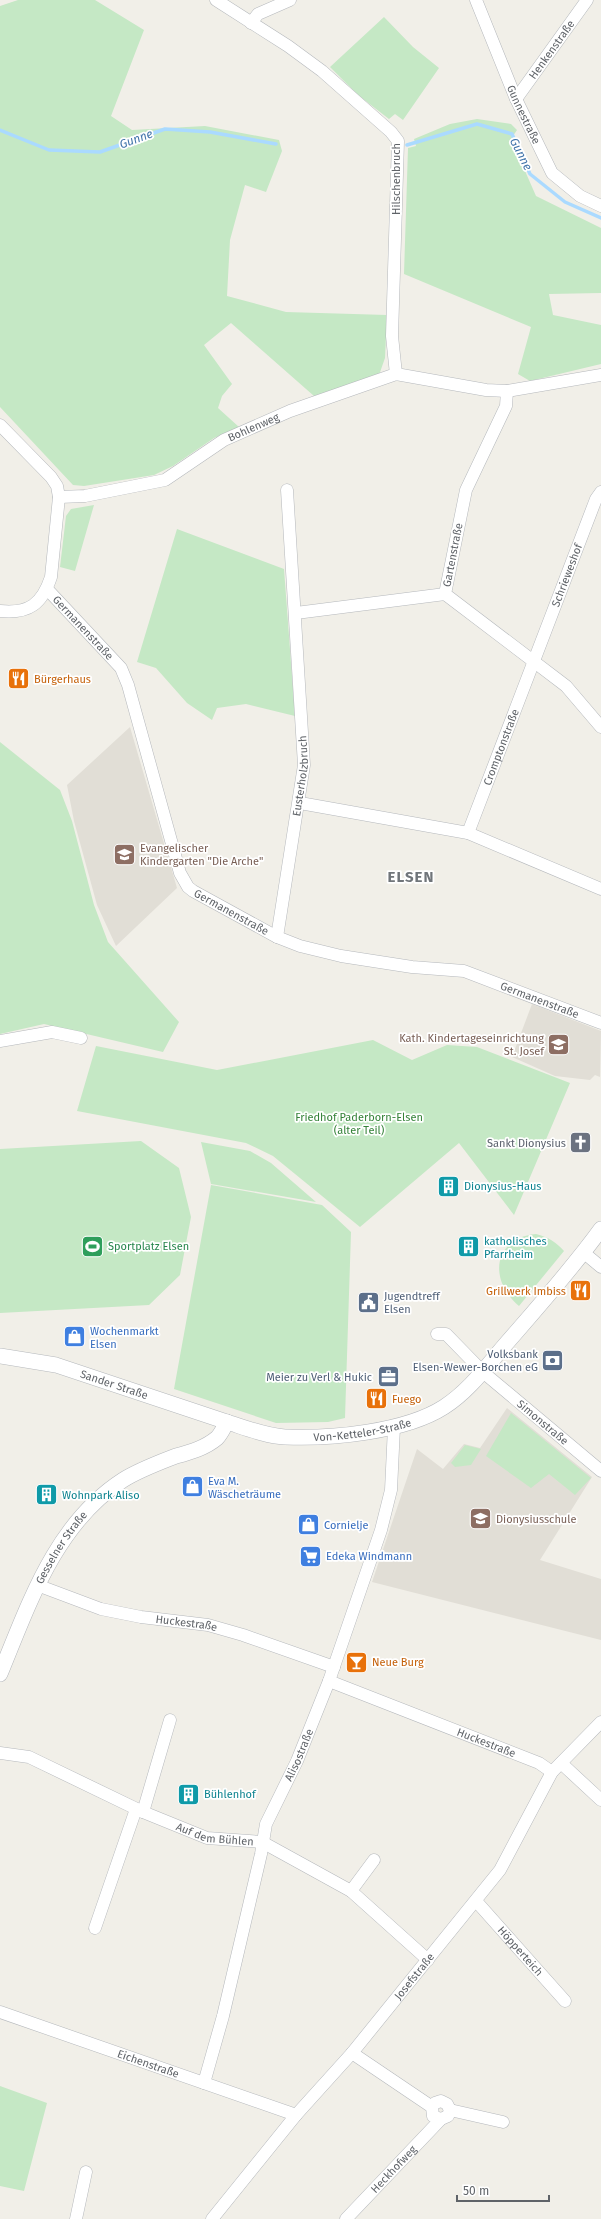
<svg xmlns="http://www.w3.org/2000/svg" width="601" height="2219" font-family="'Fira Sans',sans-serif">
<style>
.education{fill:#e1ded6}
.green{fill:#c5e8c5}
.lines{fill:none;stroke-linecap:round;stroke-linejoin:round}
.stream{stroke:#aadaff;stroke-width:3.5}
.minor-casing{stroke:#b5b8bc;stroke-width:13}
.tertiary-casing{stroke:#b5b8bc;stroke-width:16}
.minor{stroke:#fff;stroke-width:12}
.tertiary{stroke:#fff;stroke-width:15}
.labels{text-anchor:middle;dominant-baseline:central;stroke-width:3.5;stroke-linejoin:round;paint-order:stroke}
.street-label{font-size:11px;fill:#5f6368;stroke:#fff}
.food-label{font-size:11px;fill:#c56008;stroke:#fff;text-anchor:start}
.education-label{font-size:11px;fill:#785e54;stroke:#fff;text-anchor:start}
.park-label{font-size:11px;fill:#348238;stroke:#fff}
.worship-label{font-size:11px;fill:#5b616d;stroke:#fff;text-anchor:end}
.culture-label{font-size:11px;fill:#0d838f;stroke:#fff;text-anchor:start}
.leisure-label{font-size:11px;fill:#27864d;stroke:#fff;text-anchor:start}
.service-label{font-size:11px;fill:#4e5e75;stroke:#fff;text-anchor:end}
.shop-label{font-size:11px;fill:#366cbe;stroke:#fff;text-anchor:start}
.water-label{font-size:12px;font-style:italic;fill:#4174aa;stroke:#fff}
.district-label{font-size:15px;font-weight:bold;letter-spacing:1px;fill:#70757a;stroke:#fff}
</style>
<rect width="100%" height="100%" fill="#f1efe8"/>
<path class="education" d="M130,727L177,888L116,946L97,905L74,821L67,785Z
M532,1004L601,1031L600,1077L595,1075L590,1080L555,1076L512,1057Z
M507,1408L592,1477L540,1560L601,1579V1640L372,1582L417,1449L443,1469L464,1444L480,1448Z"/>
<path class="green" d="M18,0H95L144,30L111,116L132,130L205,126L279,140L282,151L266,192L245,185L230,240L227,296L286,312L387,315L385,358L379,375L314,396L231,323L204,345L232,384L222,396L218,408L239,427L214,438L173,466L154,475L84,486L73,485L0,407V6Z
M384,17L413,47L439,68L403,120L395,114L389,119L358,95L330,67Z
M477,119L511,124L517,130L511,139L536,196L601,228V293L549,294L553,315L601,325V364L530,381L518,374L531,327L404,274L408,148L416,146L414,139L450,124Z
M94,505L75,571L60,567L66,516L71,509Z
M177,529L284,569L295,716L246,704L217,708L212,720L187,703L156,668L137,662Z
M0,742L60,790L72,821L94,905L108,942L179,1022L163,1052L44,1024L0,1034Z
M373,1040L412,1060L447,1045L477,1047L570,1083L514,1215L459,1143L360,1227L273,1156L246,1143L77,1111L96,1046L217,1070Z
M141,1141L179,1168L191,1217L180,1275L149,1305L0,1313V1149Z
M201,1142L250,1151L271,1163L316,1202L211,1184Z
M211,1185L322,1205L351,1232L345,1418L328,1422L276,1423L174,1389Z
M536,1234C548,1237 556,1242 564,1251L519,1306C488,1280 493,1238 536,1234Z
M511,1413L591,1478L575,1495L549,1474L531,1488L486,1456Z
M465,1445L481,1449L471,1465L455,1467L451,1463Z
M0,2086L47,2103L24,2191L0,2186Z"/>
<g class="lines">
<path class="stream" d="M0,130L49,150L100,152L165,129L210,132L276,144
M407,145L477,124L512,134L530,174L565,202L601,218"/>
<defs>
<g id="minor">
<path d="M216,0L288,46L322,71L391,132L398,141L392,336L396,374"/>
<path id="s1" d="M476,0L516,99L552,173L580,196L601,206"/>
<path d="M251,23L258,14L290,0"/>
<path id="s2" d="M516,99L587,0"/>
<path d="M507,391L506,406L466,490L445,594L566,686L601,727"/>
<path d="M0,425L51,477L57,486L59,497L51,577C42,604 29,614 0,611"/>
<path id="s3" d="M59,497L85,496L165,480L224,440L290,411L396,374L486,390L507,391L601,375"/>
<path id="s4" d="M47,589L121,668L128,685L180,873L188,887L193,891L277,937L300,946L341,956L412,967L464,971L601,1023"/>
<path d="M296,613L445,594"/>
<path d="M300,803L468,833L601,889"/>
<path id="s5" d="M468,833L596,499L601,492"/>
<path id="s6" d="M277,937L304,765L287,490"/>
<path d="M0,1041L52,1032L81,1038"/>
<path d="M583,1252L601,1267"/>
<path id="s7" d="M437,1334H446L484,1373L601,1471"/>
<path id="s8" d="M37,1585L101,1609L141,1617L208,1625L243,1635L334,1667"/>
<path id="s9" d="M329,1681L539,1763L552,1772"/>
<path id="s10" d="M0,1753L29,1757L143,1812L207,1838L262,1842L351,1891L428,1960"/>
<path d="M561,1763L601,1800"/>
<path d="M143,1812L170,1720"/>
<path d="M351,1891L374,1860"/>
<path id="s11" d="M476,1901L565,2001"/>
<path d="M95,1928L136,1809"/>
<path id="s12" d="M0,2012L296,2115"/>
<path d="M352,2053L432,2107L433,2116L441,2119L448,2116L450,2110L447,2104L441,2101L435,2103L432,2107"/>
<path id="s13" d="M204,2083L223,2016L261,1854L266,1824L297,1761L329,1681L381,1530L391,1490L394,1427"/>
<path d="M450,2110L503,2122"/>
<path d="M76,2219L86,2172"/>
<path id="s14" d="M212,2219L296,2115L352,2053L500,1870L552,1772L601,1722"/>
<path id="s15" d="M346,2219L441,2119"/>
</g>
<g id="tertiary">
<path id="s16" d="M0,1356L56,1365L227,1422C246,1428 266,1436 285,1437C331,1439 405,1432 444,1407C469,1391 486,1367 505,1345C538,1307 572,1269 601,1229"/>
<path id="s17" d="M0,1674C29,1604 55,1524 123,1480C139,1470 158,1463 176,1456C191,1452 205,1448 217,1438C221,1434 224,1427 227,1422"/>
</g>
</defs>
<use href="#minor" class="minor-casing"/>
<use href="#tertiary" class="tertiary-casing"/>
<use href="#minor" class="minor"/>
<use href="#tertiary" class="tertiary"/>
</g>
<defs>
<symbol id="restaurant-square" viewBox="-11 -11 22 22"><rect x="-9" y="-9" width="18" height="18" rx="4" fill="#e8710a" stroke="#fff"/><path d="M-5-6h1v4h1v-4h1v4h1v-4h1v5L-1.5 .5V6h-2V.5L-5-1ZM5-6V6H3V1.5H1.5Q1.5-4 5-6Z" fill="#fff"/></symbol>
<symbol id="school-square" viewBox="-11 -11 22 22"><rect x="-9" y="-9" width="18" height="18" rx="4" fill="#8d6e63" stroke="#fff"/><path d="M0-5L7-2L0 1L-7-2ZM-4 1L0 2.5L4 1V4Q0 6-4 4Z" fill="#fff"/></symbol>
<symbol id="church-square" viewBox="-11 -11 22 22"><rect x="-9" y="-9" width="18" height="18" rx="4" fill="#6b7280" stroke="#fff"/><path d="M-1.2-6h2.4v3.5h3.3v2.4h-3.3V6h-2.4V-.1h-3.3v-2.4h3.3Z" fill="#fff"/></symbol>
<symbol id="building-square" viewBox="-11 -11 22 22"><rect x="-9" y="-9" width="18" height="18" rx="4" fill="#0f9aa8" stroke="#fff"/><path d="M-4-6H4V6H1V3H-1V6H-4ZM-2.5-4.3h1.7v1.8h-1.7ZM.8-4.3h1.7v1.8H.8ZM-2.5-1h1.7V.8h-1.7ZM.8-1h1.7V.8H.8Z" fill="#fff"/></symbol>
<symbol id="stadium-square" viewBox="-11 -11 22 22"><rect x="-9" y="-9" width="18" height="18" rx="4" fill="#2e9e5b" stroke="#fff"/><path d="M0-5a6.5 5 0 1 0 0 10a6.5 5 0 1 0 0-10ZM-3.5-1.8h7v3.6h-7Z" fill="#fff"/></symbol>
<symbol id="civic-square" viewBox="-11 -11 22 22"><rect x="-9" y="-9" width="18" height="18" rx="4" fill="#5c6f8a" stroke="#fff"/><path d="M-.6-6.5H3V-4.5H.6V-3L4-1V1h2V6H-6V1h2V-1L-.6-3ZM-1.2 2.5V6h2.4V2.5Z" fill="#fff"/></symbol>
<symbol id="shop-square" viewBox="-11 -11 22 22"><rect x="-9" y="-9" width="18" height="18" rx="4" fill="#3f7fe0" stroke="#fff"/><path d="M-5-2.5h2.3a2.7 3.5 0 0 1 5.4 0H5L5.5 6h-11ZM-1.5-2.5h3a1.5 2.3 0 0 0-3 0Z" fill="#fff"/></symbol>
<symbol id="bank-square" viewBox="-11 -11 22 22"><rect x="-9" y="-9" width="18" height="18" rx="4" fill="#5c6f8a" stroke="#fff"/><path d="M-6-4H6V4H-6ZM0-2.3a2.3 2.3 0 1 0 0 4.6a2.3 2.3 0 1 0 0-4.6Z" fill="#fff"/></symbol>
<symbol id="office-square" viewBox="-11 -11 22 22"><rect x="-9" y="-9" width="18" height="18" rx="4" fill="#5c6f8a" stroke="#fff"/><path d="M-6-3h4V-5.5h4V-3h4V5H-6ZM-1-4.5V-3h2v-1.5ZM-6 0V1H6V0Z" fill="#fff"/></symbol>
<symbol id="supermarket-square" viewBox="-11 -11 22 22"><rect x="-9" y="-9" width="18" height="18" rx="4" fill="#3f7fe0" stroke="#fff"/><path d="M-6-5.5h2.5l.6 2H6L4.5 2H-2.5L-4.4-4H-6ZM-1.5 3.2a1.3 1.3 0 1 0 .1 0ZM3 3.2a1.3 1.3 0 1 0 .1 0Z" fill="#fff"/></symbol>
<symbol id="bar-square" viewBox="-11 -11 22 22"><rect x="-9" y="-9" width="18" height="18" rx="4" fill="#e8710a" stroke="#fff"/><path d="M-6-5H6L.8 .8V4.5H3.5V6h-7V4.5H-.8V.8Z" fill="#fff"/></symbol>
</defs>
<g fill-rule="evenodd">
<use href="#restaurant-square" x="6" y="666" width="25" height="25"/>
<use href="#school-square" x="112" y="842" width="25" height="25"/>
<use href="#school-square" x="546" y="1032" width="25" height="25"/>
<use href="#church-square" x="568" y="1130" width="25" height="25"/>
<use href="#building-square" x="436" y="1174" width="25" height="25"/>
<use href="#stadium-square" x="80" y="1234" width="25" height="25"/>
<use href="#building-square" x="456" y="1234" width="25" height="25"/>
<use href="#restaurant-square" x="568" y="1278" width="25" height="25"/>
<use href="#civic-square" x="356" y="1290" width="25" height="25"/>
<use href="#shop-square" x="62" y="1324" width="25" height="25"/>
<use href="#bank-square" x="540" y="1348" width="25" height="25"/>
<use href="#office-square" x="376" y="1364" width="25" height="25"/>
<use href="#restaurant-square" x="364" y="1386" width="25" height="25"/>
<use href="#shop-square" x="180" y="1474" width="25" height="25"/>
<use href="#building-square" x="34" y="1482" width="25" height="25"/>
<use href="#school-square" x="468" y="1506" width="25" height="25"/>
<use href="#shop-square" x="296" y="1512" width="25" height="25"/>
<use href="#supermarket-square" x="298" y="1544" width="25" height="25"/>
<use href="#bar-square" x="344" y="1650" width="25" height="25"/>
<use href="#building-square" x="176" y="1782" width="25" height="25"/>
</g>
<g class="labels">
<g class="street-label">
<text stroke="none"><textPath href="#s2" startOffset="61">Henkenstraße</textPath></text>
<text stroke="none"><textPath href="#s1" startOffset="124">Gunnestraße</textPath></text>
<text transform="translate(396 179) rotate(-90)">Hilschenbruch</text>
<text stroke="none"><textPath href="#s3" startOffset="211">Bohlenweg</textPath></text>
<text transform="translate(453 555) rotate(-79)">Gartenstraße</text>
<text stroke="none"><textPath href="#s5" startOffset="276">Schrieweshof</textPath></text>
<text stroke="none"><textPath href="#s4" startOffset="53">Germanenstraße</textPath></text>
<text stroke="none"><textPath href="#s5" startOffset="92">Cromptonstraße</textPath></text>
<text stroke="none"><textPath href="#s6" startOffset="163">Eusterholzbruch</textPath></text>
<text stroke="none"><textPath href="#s4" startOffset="388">Germanenstraße</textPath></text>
<text stroke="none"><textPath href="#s4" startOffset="712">Germanenstraße</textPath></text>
<text stroke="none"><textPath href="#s16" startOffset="118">Sander Straße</textPath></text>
<text stroke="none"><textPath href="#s7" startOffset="140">Simonstraße</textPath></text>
<text stroke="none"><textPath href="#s16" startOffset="375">Von-Ketteler-Straße</textPath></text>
<text stroke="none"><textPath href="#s17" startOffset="141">Gesselner Straße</textPath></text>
<text stroke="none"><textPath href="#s8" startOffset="155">Huckestraße</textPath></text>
<text stroke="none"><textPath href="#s9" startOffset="169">Huckestraße</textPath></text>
<text stroke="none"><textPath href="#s13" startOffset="343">Alisostraße</textPath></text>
<text stroke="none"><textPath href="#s10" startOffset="232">Auf dem Bühlen</textPath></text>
<text stroke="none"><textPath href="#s11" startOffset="67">Höpperteich</textPath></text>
<text stroke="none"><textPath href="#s14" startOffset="316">Josefstraße</textPath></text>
<text stroke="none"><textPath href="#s12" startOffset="157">Eichenstraße</textPath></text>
<text stroke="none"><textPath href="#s15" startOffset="69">Heckhofweg</textPath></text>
</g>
<g class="food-label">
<text x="34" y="679">Bürgerhaus</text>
<text x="566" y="1291" text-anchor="end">Grillwerk Imbiss</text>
<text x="392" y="1399">Fuego</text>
<text x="372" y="1662">Neue Burg</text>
</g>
<g class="education-label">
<text x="140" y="848">Evangelischer<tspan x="140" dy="13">Kindergarten "Die Arche"</tspan></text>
<text x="544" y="1038" text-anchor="end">Kath. Kindertageseinrichtung<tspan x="544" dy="13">St. Josef</tspan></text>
<text x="496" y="1519">Dionysiusschule</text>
</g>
<g class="park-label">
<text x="359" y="1117">Friedhof Paderborn-Elsen<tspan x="359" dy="13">(alter Teil)</tspan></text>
</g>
<g class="worship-label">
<text x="566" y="1143">Sankt Dionysius</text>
</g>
<g class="culture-label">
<text x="464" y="1186">Dionysius-Haus</text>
<text x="484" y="1241">katholisches<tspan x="484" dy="13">Pfarrheim</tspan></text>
<text x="62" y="1495">Wohnpark Aliso</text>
<text x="204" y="1794">Bühlenhof</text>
</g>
<g class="leisure-label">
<text x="108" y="1246">Sportplatz Elsen</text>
</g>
<g class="service-label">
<text x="384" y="1296" text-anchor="start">Jugendtreff<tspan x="384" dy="13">Elsen</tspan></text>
<text x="538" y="1354">Volksbank<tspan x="538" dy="13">Elsen-Wewer-Borchen eG</tspan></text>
<text x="372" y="1377">Meier zu Verl &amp; Hukic</text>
</g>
<g class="shop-label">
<text x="90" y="1331">Wochenmarkt<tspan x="90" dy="13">Elsen</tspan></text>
<text x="208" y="1481">Eva M.<tspan x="208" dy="13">Wäscheträume</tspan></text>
<text x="324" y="1525">Cornielje</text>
<text x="326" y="1556">Edeka Windmann</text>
</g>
<g class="water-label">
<text transform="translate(136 139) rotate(-20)">Gunne</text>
<text transform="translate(521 154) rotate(63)">Gunne</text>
</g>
<g class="district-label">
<text x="411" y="877">ELSEN</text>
</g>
</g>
<path d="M457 2195v6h92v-6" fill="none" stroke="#5f6368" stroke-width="2"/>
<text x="463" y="2195" font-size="12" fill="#5f6368" stroke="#ffffff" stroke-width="3" paint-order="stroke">50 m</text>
</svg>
